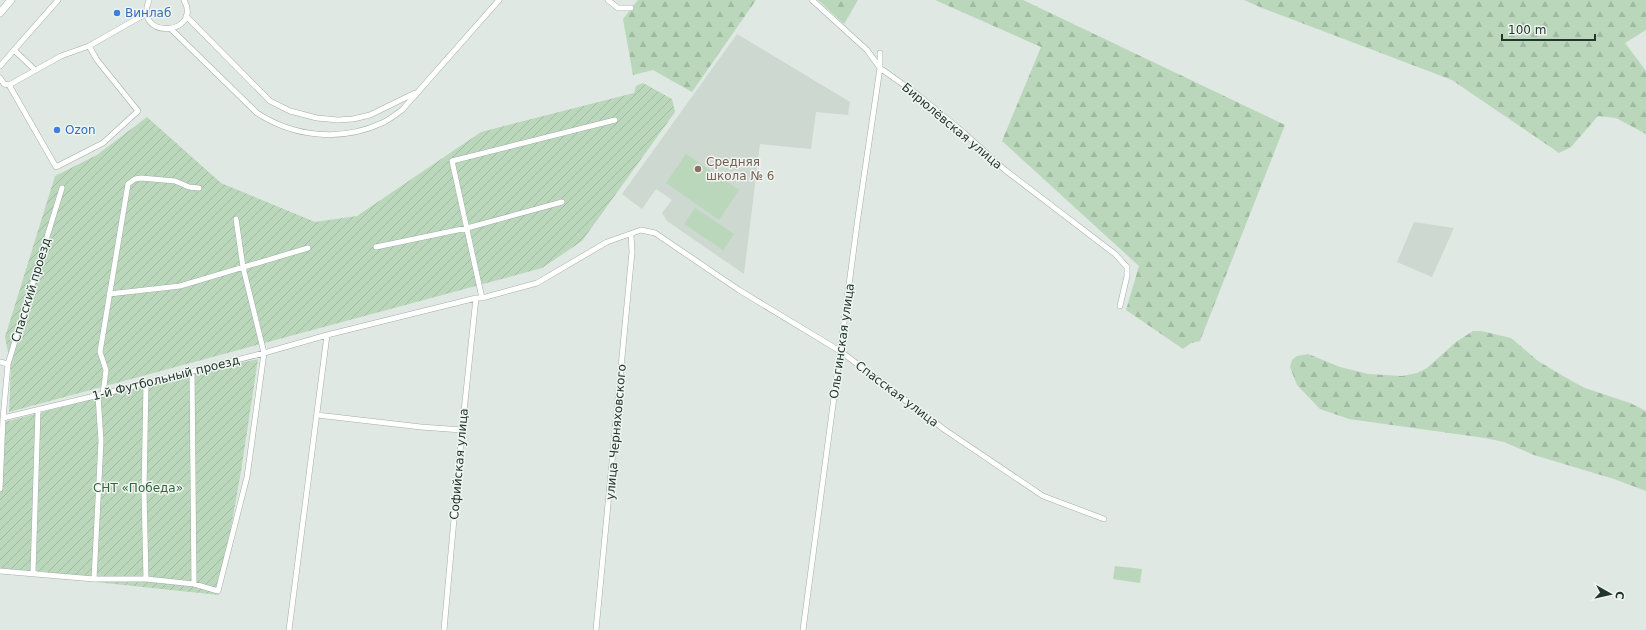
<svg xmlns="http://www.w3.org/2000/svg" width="1646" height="630" font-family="'DejaVu Sans',sans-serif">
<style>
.built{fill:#cdd8d1}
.forest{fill:url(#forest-firs)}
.garden{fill:url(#garden-furrows)}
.pitch{fill:#bad7bb}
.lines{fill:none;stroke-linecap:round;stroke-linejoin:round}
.street-casing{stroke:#a3afa8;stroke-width:6}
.secondary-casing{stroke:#9fb3a8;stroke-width:8}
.street{stroke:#fff;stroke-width:5}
.secondary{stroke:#fff;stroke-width:7}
.shop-dot{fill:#3f7fe0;stroke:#eff5f1;stroke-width:1.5}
.education-dot{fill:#8d6e63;stroke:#eff5f1;stroke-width:1.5}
.labels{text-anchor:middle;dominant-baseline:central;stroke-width:3;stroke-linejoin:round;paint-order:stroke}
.shop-label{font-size:12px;fill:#366cbe;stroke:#eff5f1;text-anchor:start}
.street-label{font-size:12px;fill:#22362c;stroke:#eff5f1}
.education-label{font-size:12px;fill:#785e54;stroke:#eff5f1;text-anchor:start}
.park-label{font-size:12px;fill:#31683b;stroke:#eff5f1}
</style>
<defs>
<pattern id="forest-firs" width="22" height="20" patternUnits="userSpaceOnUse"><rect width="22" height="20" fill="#bad7bb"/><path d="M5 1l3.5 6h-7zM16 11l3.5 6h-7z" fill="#a0b9a1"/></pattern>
<pattern id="garden-furrows" width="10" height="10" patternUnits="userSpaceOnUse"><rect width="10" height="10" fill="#bad7bb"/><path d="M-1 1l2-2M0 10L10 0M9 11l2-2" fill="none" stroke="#a0b9a1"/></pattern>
</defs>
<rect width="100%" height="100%" fill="#dfe8e2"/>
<path class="built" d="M737,34L850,102L848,115L816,112L811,149L760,144L744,274L667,221L662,213L672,200L656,189L642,209L622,194Z
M1414,222L1454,228L1432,277L1397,262Z"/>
<path class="forest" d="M638,0H756L692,92L653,70L633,75L623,19Z
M818,0H858L844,24Z
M935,0H1023L1285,125L1200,341L1191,343L1183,349L1126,310L1139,266L1002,141L1041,47Z
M1244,0H1646V30L1625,43L1646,71V134L1616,118L1598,116L1571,147L1559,153L1452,80L1262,8Z
M1473,331H1481L1511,338L1538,361L1570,380L1585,388L1630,403L1646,411V491L1614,479L1534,455L1504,442L1485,438L1349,419L1320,409L1297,385L1290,367L1292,360L1297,356L1308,354L1340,367L1368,374L1402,376L1417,373L1427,368L1456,342Z"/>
<path class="garden" d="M643,83L672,99L675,112L582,241L542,268L9,412L11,367L5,337L55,176L97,155L147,117L221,183L315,222L357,216L481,132L634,93L636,86Z
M258,359L241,471L219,595L0,572V423L194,373Z"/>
<path class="pitch" d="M686,154L739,190L719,220L666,183Z
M695,208L734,234L723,250L684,224Z
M1115,566L1142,569L1140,583L1113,579Z"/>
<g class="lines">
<defs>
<path id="street" d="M149,0C133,41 203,35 184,0
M608,0L618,8H631
M812,0L867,50L880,68L918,95L964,133L1005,170L1115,254L1127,267V276L1120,306
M186,16L270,101L290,111L317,118L338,120L353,119L370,115L415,93
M171,29L257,113C294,137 341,142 382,123C389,120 396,114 402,110L499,0
M0,66L14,50
M35,70L14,50L58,0
M0,78L4,84L9,85L56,167L103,143L138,111L97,60L89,46
M9,85L61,56L89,46L147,13
M376,247L467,228L562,202
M109,294L180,286L308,248
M482,298L452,161L615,120
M0,362L8,364
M192,371L194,584
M146,383L144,491L146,579
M103,394L106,370L100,352L128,184L135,179L141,178L175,181L189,187L199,188
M317,415L421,427L462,430
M3,418L103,394L264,353L327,335L476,298H482L537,283L607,242L641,230L655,233L739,290L840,351L945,430L1043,496L1104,519
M0,489L3,418L8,364L62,188
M0,571L94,579H146L194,584L218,591L247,477L264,353L243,267L236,219
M33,573L38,410
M94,579L101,441L98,396
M289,630L327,335
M444,630L462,430L476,298
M596,630L632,252L631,234
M803,630L858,217L880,68V53"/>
<path id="secondary" d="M0,13L11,0"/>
</defs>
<use href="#street" class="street-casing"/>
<use href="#secondary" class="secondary-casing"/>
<use href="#street" class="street"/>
<use href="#secondary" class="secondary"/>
</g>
<g class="shop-dot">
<circle cx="117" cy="13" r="4"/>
<circle cx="57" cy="130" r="4"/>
</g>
<circle class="education-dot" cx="698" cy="169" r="4"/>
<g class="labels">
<g class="shop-label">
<text x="125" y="13">Винлаб</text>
<text x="65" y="130">Ozon</text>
</g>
<g class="street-label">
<text transform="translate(952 126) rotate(40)">Бирюлёвская улица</text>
<text transform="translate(31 290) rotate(-73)">Спасский проезд</text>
<text transform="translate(842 341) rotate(-82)">Ольгинская улица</text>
<text transform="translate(166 378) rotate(-14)">1-й Футбольный проезд</text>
<text transform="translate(897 394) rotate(37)">Спасская улица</text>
<text transform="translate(616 432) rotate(-85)">улица Черняховского</text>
<text transform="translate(459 464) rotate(-85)">Софийская улица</text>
</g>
<g class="education-label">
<text x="706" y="162">Средняя<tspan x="706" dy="14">школа № 6</tspan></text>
</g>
<g class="park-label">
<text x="138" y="488">СНТ «Победа»</text>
</g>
</g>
<g transform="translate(1610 594) rotate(98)" stroke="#eff5f1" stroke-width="3" paint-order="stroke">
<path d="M0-3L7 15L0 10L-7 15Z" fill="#22362c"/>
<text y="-6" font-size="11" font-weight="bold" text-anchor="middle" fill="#22362c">С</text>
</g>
<path d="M1502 34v6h93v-6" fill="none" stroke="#22362c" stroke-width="2"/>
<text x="1508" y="34" font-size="12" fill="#22362c" stroke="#eff5f1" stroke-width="3" paint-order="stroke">100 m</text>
</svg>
